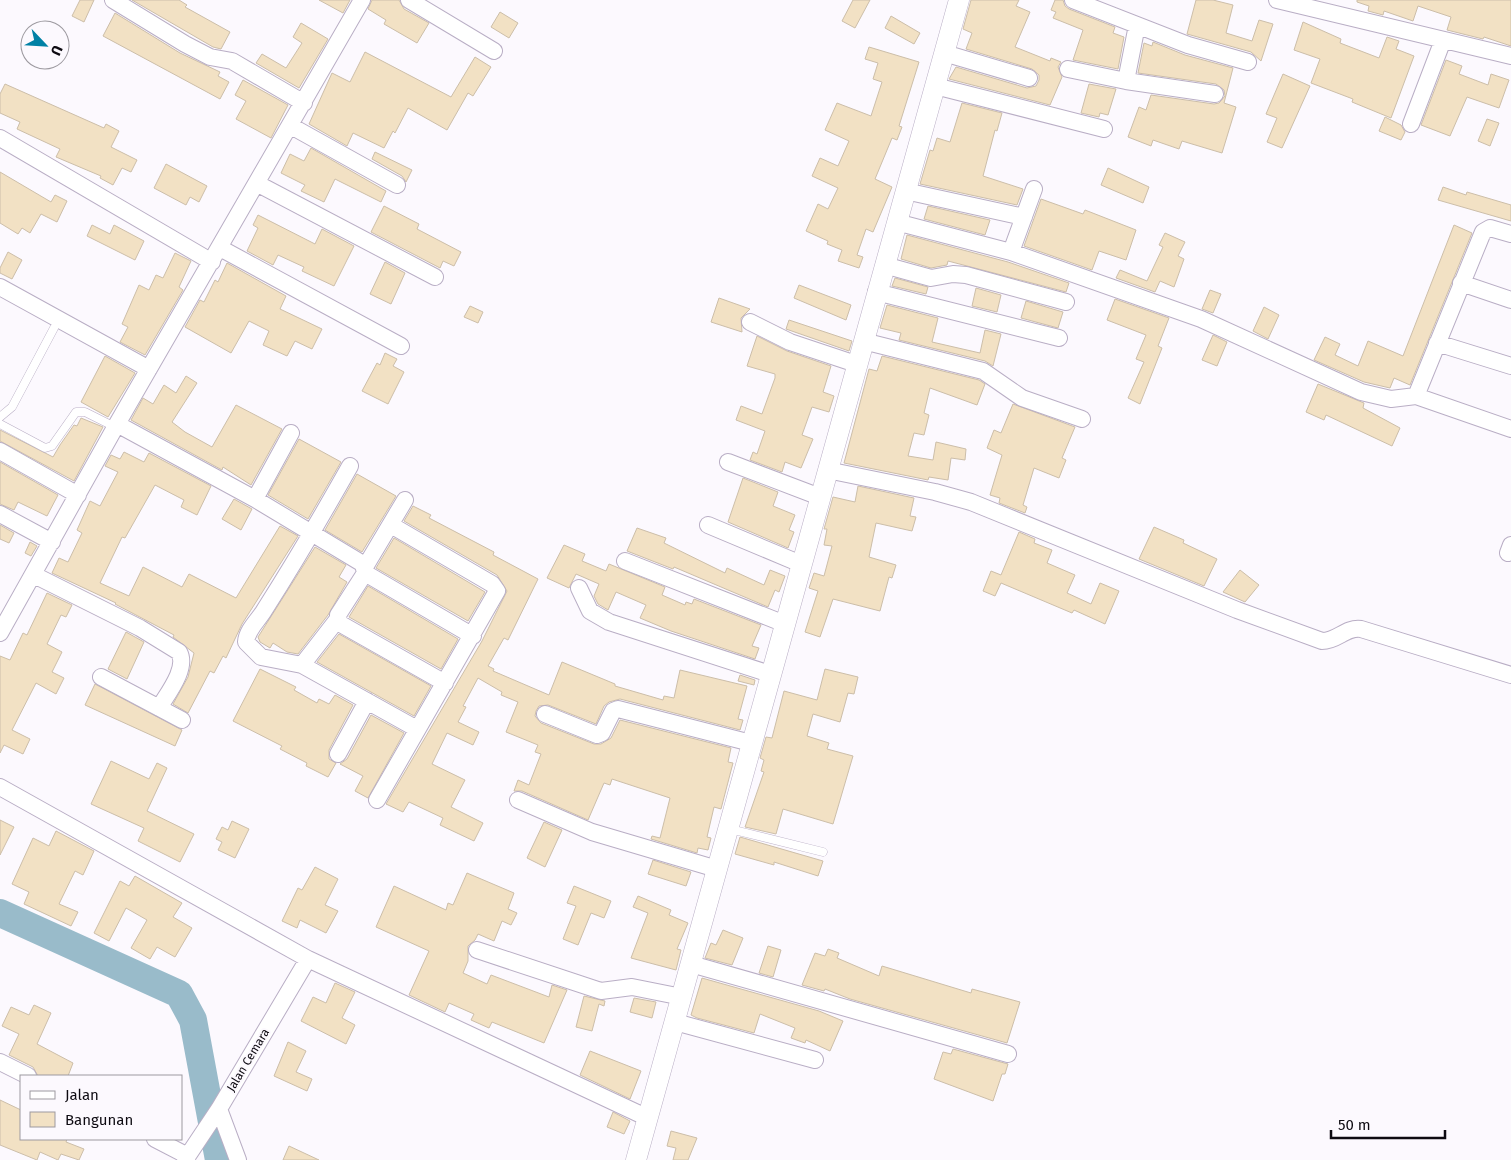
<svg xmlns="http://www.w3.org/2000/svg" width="1511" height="1160" font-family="'Fira Sans',sans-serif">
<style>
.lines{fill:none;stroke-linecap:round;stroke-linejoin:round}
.river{stroke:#99bbca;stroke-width:28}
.building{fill:#f2e1c4;stroke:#ccbea9}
.service-casing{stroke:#b9aec5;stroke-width:9}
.minor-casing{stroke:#b9aec5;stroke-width:18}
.tertiary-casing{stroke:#b9aec5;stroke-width:21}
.service{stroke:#fff;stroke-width:8}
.minor{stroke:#fff;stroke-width:16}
.tertiary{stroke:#fff;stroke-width:20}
.labels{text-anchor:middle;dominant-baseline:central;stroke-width:4;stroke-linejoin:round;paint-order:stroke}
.street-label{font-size:12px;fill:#0d0a11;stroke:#fcf9fe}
</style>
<rect width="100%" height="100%" fill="#fcf9fe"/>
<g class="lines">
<path class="river" d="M0,913L179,994L193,1020L219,1160"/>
</g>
<path class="building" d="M80,0H94L84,22L72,16Z
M132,0H179L187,5L185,7L230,32L221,49L213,47Z
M319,0H350L343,13Z
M372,0H399L404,9L429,23L417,43L384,24L386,20L368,9Z
M853,0H870L855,28L842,21Z
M971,0H1019L1016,6L1030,12L1015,47L1050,61L1051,58L1061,62L1058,67L1062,77L1050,105L949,79L956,67L1027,88L1036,86L1039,80V75L1032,69L966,49L972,33L963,29Z
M1055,0H1063L1065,6L1069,9L1115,27L1113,33L1124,37L1118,69L1073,60L1083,30L1053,18L1056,12L1051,10Z
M1196,0H1213L1233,5L1226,33L1252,41L1259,20L1273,24L1261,61L1251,52L1187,34Z
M1357,0H1511V46L1484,37L1483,39L1447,30L1451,17L1418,6L1413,21L1384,11L1383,15L1368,11L1369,6L1357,2Z
M500,12L518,23L509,38L491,27Z
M115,13L180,53L220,72L218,76L229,82L220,99L103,36Z
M891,16L920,33L914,44L885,28Z
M1303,22L1341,39L1340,43L1379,58L1387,37L1399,41L1396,49L1414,56L1391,118L1352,102L1353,99L1311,83L1320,59L1294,50Z
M301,23L328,39L299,88L256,63L262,54L286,68L302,43L293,37Z
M1153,42L1185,55L1233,68L1224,103L1236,107L1222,153L1182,141L1179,149L1153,140L1151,146L1128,137L1139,107L1146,110L1151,95L1214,104L1219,103L1225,96L1224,90L1216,84L1138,73L1144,43L1152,46Z
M869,47L919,62L899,126L902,127L897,140L892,138L875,179L892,187L873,232L866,229L857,255L863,257L859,268L838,261L842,250L827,244L828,241L806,231L818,204L828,209L838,188L812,176L820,158L838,166L849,141L825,130L837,103L871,116L882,82L873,79L878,63L865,59Z
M365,52L451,97L475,57L491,67L473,96L468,93L447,130L408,108L395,133L393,131L384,148L353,133L347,146L309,124L332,73L350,82Z
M1446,60L1462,66L1459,74L1488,85L1491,74L1509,80L1499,108L1467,97L1450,136L1421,125Z
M1283,74L1310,86L1282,148L1267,142L1277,118L1266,114Z
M243,80L288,105L271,138L236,119L246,101L235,95Z
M5,84L104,128L106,124L119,131L111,147L137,160L131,172L122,168L113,185L100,178L101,176L56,157L60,149L17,129L20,122L0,113V94Z
M1089,84L1116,89L1108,115L1100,113L1099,117L1081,113Z
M962,103L1002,113L997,131L995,130L983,176L1023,189L1017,205L920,184L930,150L933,151L937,138L950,142Z
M1385,117L1401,125L1405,132L1401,140L1379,131Z
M1487,119L1499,123L1490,146L1478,141Z
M311,148L386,191L381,202L335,179L324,202L301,191L305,185L281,173L290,154L304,161Z
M375,152L412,170L406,182L402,176L372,159Z
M166,164L207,186L199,202L190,197L186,205L154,188Z
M1108,168L1149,187L1143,203L1101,185Z
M0,172L51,202L55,195L67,201L57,222L41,214L30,233L22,228L18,234L0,223Z
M1443,187L1466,195L1467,192L1511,205V221L1438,200Z
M1041,199L1083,214L1085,210L1136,230L1126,260L1099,251L1092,270L1024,246Z
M384,206L419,224L417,229L461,252L454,266L443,261L440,268L371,232Z
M928,206L990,220L985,235L924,219Z
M258,215L315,244L322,229L354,246L334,286L302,271L304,267L278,255L273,265L247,251L258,228L253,225Z
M92,225L110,234L114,225L144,241L135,260L87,236Z
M1454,225L1472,233L1410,385L1394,378L1390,388L1364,382L1314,360L1325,337L1340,344L1335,355L1358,366L1368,341L1403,356Z
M1165,233L1185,242L1178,256L1184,259L1174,287L1160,281L1155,292L1116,278L1120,270L1147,281L1163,247L1159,245Z
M907,235L1008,262L1069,283L1066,292L948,261L947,265L931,268L901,259Z
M8,252L22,260L12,279L0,273V268Z
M175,253L191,261L179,287L183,290L145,355L120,342L128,327L122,324L139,285L149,290L156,275L163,278Z
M385,262L405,273L391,304L370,294Z
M227,263L286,296L280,309L322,329L312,349L295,341L287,356L263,345L269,331L249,321L231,353L185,327L200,300L204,302L215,280L218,282Z
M895,278L928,287L926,294L892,286Z
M799,285L851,305L846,320L794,298Z
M976,288L1001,295L997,312L972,306Z
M1210,290L1221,294L1213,313L1202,309Z
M719,298L750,309L741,318L742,332L711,322Z
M1115,299L1169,318L1158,346L1162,348L1140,404L1128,398L1144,362L1136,359L1146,335L1107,320Z
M1026,301L1063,312L1058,328L1021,318Z
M887,305L938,318L932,342L980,353L985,330L1001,334L993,366L985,361L899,340L901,333L880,328Z
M470,306L483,312L478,323L464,317Z
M1264,307L1279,315L1268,339L1253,331Z
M789,320L852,341L849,351L786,329Z
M1213,335L1227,342L1217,366L1202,360Z
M757,336L787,351L831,366L823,392L834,396L829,412L812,407L802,435L813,439L801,468L785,462L782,472L750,460L753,452L757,454L765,431L736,420L741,406L762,414L775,378V374L747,366Z
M385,353L397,359L393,366L404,372L388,404L362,391L377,363L380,365Z
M105,356L135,373L108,417L81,402Z
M882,356L979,380L985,384L977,405L930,388L924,413L929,415L924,435L914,433L908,456L933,460L936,442L966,449L965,460L951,458L948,480L929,477L928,480L844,463L869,369L877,371Z
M186,376L197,383L172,422L185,432L212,447L236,405L282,429L251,485L223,467L222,470L131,420L143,398L153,404L164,385L176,393Z
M1318,384L1364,403L1363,408L1400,428L1392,446L1326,415L1324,420L1306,412Z
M1013,404L1075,427L1062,458L1066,460L1059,478L1034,468L1023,505L1027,507L1025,513L999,503L1000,498L990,495L1002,455L987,448L994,430L1001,433Z
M81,418L103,427L74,481L0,441V430L53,457L60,445L74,425L77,426Z
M299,439L341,462L308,519L268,495Z
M124,452L144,462L149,453L211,486L197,515L181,507L184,500L155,485L125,538L122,537L100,583L129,596L143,567L182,587L189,574L236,598L280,526L298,536L242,624L226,658L223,656L214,673L210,671L188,713L173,704L188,677L194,653L173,637L174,635L115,604L116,603L52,573L59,558L68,562L82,533L77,530L90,501L100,506L118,472L105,466L111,455L120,459Z
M0,462L58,495L47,516L18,502L14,510L0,504Z
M357,474L396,496L362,552L325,530Z
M743,478L778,492L773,506L795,515L789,530L794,532L788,548L728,522Z
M858,486L914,498L910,516L916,517L912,531L876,523L869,557L896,565L892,578L889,577L880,611L833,599L820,637L805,632L818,591L809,588L814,573L824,576L832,546L824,545L827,529H824L833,497L855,502Z
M234,499L252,509L241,530L222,519Z
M413,506L431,515L429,518L494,552L493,555L538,579L508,640L504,638L488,666L494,669L493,671L549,695L562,662L615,684V686L663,700L664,696L674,698L680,670L747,686L738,719L743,720L740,730L620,699L609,702L604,706L596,724L548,705L539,706L536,711L535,716L541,723L594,744H601L611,738L620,720L731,748L728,762L733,763L721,809L714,807L707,837L711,838L708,850L698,848L697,853L651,839L652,836L660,838L670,798L612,779L610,785L604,783L588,820L522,791H514L518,780L529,785L541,754L535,752L538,745L506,732L518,702L501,695L502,692L478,678L463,706L466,707L458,722L479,732L473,745L447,733L432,764L465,780L451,807L483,823L474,841L440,825L443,818L409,802L403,812L386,804L482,641L507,591L497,575L404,521Z
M0,525L14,533L9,543L0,539Z
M1154,527L1184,540L1183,543L1217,559L1204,586L1139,559Z
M637,528L666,538L664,543L725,573L727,568L764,585L770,570L785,576L779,592L775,590L768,607L674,567L673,569L627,551Z
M1019,532L1035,539L1034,543L1052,550L1047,563L1075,575L1067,593L1091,604L1100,583L1119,591L1105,624L1074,610L1072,613L1001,583L995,596L983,591L991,571L1001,575Z
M394,538L485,592L468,621L376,568Z
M30,542L37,546L31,556L25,553Z
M564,545L585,554L582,561L606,571L609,564L665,587L662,595L685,605L686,602L692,604L694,599L761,625L752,646L759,648L755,659L671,631L640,618L646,605L616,592L608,610L598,604L594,596L599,584L576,574L569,588L547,578Z
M315,547L346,565L339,577L347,582L328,615L298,654L287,652L273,643L270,648L260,642L258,637Z
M1240,570L1259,585L1245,602L1223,592Z
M368,586L458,639L441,669L349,617Z
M47,593L72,605L66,617L61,615L47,644L62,652L52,672L64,678L56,694L36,683L12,730L30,739L23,754L4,745L0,753V656L10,660L23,633L27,635Z
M126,632L144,642L127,679L108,669Z
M339,634L431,686L414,716L317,662Z
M260,669L296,687L294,690L317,703L319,699L329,704L335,695L353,705L329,750V759L336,763L328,777L306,766L307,763L280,749L282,746L233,721Z
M825,669L858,677L854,694L848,693L840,722L813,714L807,736L829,743L827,749L853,756L833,824L783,809L776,834L745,827L764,772L761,771L764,760L760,758L766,737L772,738L784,691L817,700Z
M740,675L755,680L754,685L738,681Z
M95,684L182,730L175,746L85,705Z
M371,715L404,733L368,798L355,791L363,776L340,764L347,759Z
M111,761L149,779L157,763L167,768L147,811L194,834L180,862L138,841L144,828L91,804Z
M0,820L14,827L0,855Z
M232,821L249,829L235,858L218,850L222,842L216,839L222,827L228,830Z
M544,822L562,830L545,867L527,858Z
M56,831L94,851L83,875L75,871L59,904L78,912L71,926L24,904L29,892L12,884L33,838L49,846Z
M740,837L823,861L818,876L774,862V865L735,854Z
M653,860L691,872L686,886L648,874Z
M315,867L338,879L325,905L338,911L326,933L300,920L297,928L282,921L298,888L302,890Z
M467,873L514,893L508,909L517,913L511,925L502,921L494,941L478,934L475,940L468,946V961L463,973L487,984L491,975L549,997L552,985L567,990L544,1043L492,1022L489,1028L471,1020L474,1014L449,1003L445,1012L409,995L429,951L376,927L394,886L446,910L448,903L453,905Z
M135,876L182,903L173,917L192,928L175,957L157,947L150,959L131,948L147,920L126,908L109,941L94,933L120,881L129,886Z
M574,886L611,901L604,918L591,913L578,945L563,939L576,906L567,903Z
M638,896L671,910L669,915L688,923L677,949L681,950L676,970L631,958L648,913L633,907Z
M723,930L743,938L732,965L705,958L711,943L716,945Z
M768,946L781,950L773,977L759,973Z
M828,949L839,953L837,958L879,976L882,966L971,993L972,989L1020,1002L1007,1043L850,999L825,989L824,991L802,985L815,953L825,956Z
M702,978L819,1011L843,1021L830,1051L806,1040L805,1043L791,1038L795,1028L760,1014L754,1033L697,1018L691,1015Z
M335,983L355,992L342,1018L355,1025L346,1044L301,1021L313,997L326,1003Z
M584,996L605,1001L604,1006L599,1004L592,1031L576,1027Z
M634,998L656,1002L652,1018L630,1012Z
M34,1005L51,1013L37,1044L73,1063L68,1076H38L33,1067L9,1055L19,1034L2,1026L11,1007L29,1015Z
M288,1042L306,1051L296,1072L312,1079L307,1091L274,1076Z
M953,1049L1008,1064L1005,1074H1002L993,1101L934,1079L943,1052L951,1054Z
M590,1051L641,1071L630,1099L580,1075Z
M0,1100L21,1110V1139H67L66,1142L84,1149L79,1160L61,1154L58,1160L40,1152L37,1160L0,1145Z
M613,1112L630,1121L624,1134L607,1127Z
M671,1131L697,1138L688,1160H673L676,1148L667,1146Z
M289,1146L319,1160H283Z"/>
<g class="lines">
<defs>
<path id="service" d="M0,417L12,407L54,328
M0,424L45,448L52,446L76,412H85L115,427
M730,829L823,852"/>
<path id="minor" d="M113,0L185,44L210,57L232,61L304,103
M409,0L494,51
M1073,0L1188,45L1248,62
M1277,0L1511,56
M944,53L1029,78
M1068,69L1126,81L1215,94
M1126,81L1137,25
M935,86L1104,129
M1411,124L1443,40
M291,126L397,185
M0,138L212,262
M258,184L435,277
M905,191L1024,217
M896,222L1011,252L1201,319L1361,392L1391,399L1416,396
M1511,234L1490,228L1483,232L1416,396L1511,429
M220,248L401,346
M1011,252L1034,189
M884,265L931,278L953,274L966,275L1066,302
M1461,283L1511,300
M0,287L149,369
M876,292L1059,338
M750,322L790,342L856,364
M863,341L983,371L1022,398L1082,419
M1437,343L1511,366
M117,424L255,499L363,564L365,573L338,615L339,623L445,683
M0,451L78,495
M728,462L820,497
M350,466C323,514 295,562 265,609C259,620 247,629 246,642L261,657L302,665L417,729
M827,470L935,492L971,502L1237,610L1322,641C1338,641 1345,627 1361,629L1511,675
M255,499L291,433
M0,514L52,542
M708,525L801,564
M1508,553L1511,545
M625,561L785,624
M365,567L405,500
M365,573L473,636
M34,575L140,628L179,652C188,668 168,693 159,708
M579,588L590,611L609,622L770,674
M0,633L117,424L362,0
M302,665L337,620
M101,677L182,720
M545,714L597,735L602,733L613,711L618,709L751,743
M338,754L367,701
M0,787L308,959L648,1118
M377,800L497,591L492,584L391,525
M518,800L592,832L717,869
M477,950L601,991L632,987L682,997
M691,964L1008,1054
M675,1022L815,1060
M0,1062L28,1076
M219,1109L238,1160
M155,1139L188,1156
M185,1160L219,1109L308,959"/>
<path id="tertiary" d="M636,1160L959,0"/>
</defs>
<use href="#service" class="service-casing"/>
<use href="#minor" class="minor-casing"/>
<use href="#tertiary" class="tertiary-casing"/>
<use href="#service" class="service"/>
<use href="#minor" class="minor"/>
<use href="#tertiary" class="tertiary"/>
</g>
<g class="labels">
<g class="street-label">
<text transform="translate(248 1060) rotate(-59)">Jalan Cemara</text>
</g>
</g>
<rect x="20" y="1075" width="162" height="65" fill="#fcf9fe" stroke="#9c999f"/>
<rect x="30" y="1091" width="25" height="8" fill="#ffffff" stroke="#9c999f"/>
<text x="65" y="1100" font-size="15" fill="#0d0a11">Jalan</text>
<rect x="30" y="1112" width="25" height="15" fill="#f2e1c4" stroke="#9c999f"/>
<text x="65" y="1125" font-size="15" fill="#0d0a11">Bangunan</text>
<g transform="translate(45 45) rotate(115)"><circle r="24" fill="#fcf9fe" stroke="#9c999f"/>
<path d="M0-4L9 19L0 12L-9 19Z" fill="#0081a5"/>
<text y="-8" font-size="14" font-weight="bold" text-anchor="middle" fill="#0d0a11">U</text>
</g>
<path d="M1331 1130v8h114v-8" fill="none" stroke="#0d0a11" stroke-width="2.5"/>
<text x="1338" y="1130" font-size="15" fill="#0d0a11" stroke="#fcf9fe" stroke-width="4" paint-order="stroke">50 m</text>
</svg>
